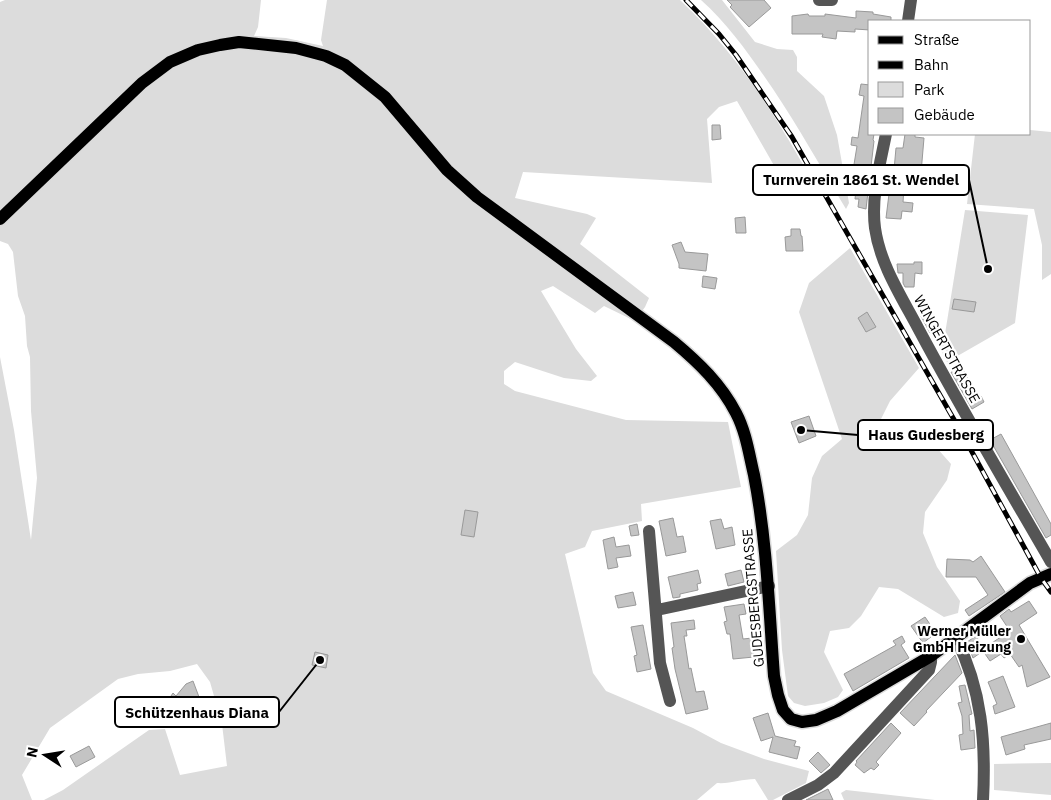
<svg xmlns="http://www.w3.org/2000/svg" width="1051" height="800" font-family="'IBM Plex Sans',sans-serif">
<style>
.green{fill:#dcdcdc}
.building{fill:#c4c4c4;stroke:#999}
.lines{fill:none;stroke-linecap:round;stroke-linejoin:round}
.major-casing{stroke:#dbdbdb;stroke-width:15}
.minor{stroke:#555;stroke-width:12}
.major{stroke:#000;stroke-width:12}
.rail-casing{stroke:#000;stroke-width:5}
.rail{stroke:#fff;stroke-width:3;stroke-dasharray:9;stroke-linecap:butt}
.poi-dot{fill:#000;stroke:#fff;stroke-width:2}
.labels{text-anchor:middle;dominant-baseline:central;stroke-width:4.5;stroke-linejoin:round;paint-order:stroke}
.street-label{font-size:14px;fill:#000;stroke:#fff}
.poi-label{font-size:14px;font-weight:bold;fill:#000;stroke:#fff;text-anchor:end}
.leader{fill:none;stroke:#000;stroke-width:2}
.callout-dot{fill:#000;stroke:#fff;stroke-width:2}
.callout{fill:#fff;stroke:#000;stroke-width:2}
.callout-label{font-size:15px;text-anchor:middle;font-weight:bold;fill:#000}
</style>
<rect width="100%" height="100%" fill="#fff"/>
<path class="green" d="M5,0H261L258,27L254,36L286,38L323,46L321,40L327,0H680C737,53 779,120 816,188H793L780,176L737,101L719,107L707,119L712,183L523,172L515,198L587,214L596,218L580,244L649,298L645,307L635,321L604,306L595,313L553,286L541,291L576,349L597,376L591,381L564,378L515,362L504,371V384L515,391L626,420L728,422L741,487L641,504L642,521L592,531L585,547L565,554L593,673L606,691L693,728L721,743L764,759L809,771L806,783L773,800H768L755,779C742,779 730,784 717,783L697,800H44L63,790L149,730L165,729L180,775L227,766L222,724L210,682L197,664L170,671L138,674L118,679L50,728L22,775L32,800H0V357L14,430L31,540L37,478L31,411L30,357L27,346L25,316L18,296L13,252L8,244L0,241V2Z
M701,0H722L755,42L777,49L793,50L797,57V71L824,96L837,135L849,203L846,209C822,169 799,128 773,89C751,57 730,26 701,0Z
M1030,130L1051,132V274L1042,280V245L1034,209L967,204L975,134H1030Z
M965,210L1028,215L1015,323L947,362L939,346L944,340Z
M850,248L919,368L890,401L881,419L888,441L908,449L936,447L951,464L947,480L925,512L923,533L937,567L960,601L958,613L944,617L898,589L879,587L861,616L849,628L830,631L824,652L843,690L838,697L824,703L805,706L794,703L788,696L782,650L776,551L797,535L808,515L812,478L822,456L842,439L799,312L809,283Z
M1051,763V795L994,790V764Z
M846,790L935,800H844L841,793Z"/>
<path class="building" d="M727,0H764L771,8L749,27L730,7L732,5Z
M856,11L873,12V14L891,17V21H870V30L855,29V32L837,31L836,39L822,37L823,34H792V16L808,14L809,16H825V14L856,18Z
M861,84L870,85V134H874L873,140L874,141L866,209L858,207L859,199H855L856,190L850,189L857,146L851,145L852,137L858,138L864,96L859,95Z
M712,125H720L721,139L712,140Z
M905,134H915V137L924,138L921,173L911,172L909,188H904L903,202L913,203L912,212L902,211L901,219L886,218L892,170H894L896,148H903Z
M745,217L746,233H736L735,218Z
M791,229H800L801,236H802L803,251H786L785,237L791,236Z
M681,242L685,252L708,254L706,271L679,268V264L672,245Z
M914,262H922V274L915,273L914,287H905L903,283V273H898L897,264H914Z
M703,276L717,278L715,289L702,287Z
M954,299L976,302L974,312L952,309Z
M931,311L940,327L930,333L921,316Z
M867,312L876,327L866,332L858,318Z
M961,366L978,397L981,396L984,402L972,409L951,372Z
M809,416L816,436L799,443L791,422Z
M1001,434L1051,524V535L1046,538L990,440Z
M465,510L478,512L474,537L461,535Z
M673,518L677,537L683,536L686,552L666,556L659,521Z
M721,519L724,529L732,527L735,545L716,549L710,521Z
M637,524L639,535L631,536L629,526Z
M614,537L616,547L629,545L631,556L616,558L618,567L608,569L603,540Z
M981,556L1005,592L969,616L965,610L988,595L976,577H946L947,559L970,560L973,562Z
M698,570L701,583L697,584L698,590L680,594V597L673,598L668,577Z
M741,570L744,582L728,586L725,574Z
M633,592L636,605L618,608L615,596Z
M1029,601L1037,613L1019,625L1050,677L1027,687L1022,665L1019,667L1010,654L1004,658L1001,654L990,661L983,651L973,658L967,642L976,636L984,648L1010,631L1000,616L1009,609L1011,612Z
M744,604L746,614L739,615L743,639L752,638L754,657L733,659L730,634H727L724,622L727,621L724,607Z
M925,617L936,633L923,643L911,626Z
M694,620L695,629L686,630L687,636H684L689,669L691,668L696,692L704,691L708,709L686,714L675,669L672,648L674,647L671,623Z
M643,625L651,669L637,672L634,656L637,655L631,627Z
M902,636L905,642L901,645L909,658L853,691L844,674L896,645L893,641Z
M315,652L328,655L326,668L312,665Z
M955,655L962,673L926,711L927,712L914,726L900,713Z
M1003,676L1015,707L995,714L993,706L997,704L988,682Z
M193,681L199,697L184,703L176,718L168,724L163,718L167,715L161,711L173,693L176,696L186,684Z
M965,685L972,714L969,715L970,731L974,730L975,748L961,750L959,735L963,734L962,716L958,703L962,702L959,686Z
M768,713L775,736L796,741L794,746L800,747L797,759L769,752L773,737L761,741L753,718Z
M891,723L901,733L876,762L879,765L874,770L871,768L864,773L855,765L857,762L856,761Z
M1051,723V739L1024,745L1025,749L1006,755L1001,737Z
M89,746L95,757L76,767L70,756Z
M818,752L830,765L821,773L809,761Z
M828,789L833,800H806Z"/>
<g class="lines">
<defs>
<path id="major" d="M0,219L142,83L170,62L198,50L220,45L239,42L296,48L326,56L345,65L385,97L447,170L477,197L674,342C699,363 721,384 736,413C746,432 749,454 754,475C767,542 769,609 774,676L778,695L783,710L791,719L802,722L816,720L837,711L931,656L1030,583L1051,574"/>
</defs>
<use href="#major" class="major-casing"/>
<path class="minor" d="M819,0H832
M908,21L911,0
M886,134C880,164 871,197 875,228C880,264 901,296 918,328C960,407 1006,484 1051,562
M649,531L660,663L670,701
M657,610L769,586
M956,638C982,690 986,742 983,800
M788,800L818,785L834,773L929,670L931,662V656"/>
<use href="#major" class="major"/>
<defs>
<path id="rail" d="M686,0L719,34L736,55L792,137L960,430L1041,578L1051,592"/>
</defs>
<use href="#rail" class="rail-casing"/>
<use href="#rail" class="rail"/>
</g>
<circle class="poi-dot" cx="1021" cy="639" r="5"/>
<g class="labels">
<g class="street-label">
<text transform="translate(947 349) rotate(61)">WINGERTSTRASSE</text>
<text transform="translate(753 598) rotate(-95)">GUDESBERGSTRASSE</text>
</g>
<g class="poi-label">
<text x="1011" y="631">Werner Müller<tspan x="1011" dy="16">GmbH Heizung</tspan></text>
</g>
</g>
<path class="leader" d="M988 269L969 180M801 430L858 435M320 660L279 712"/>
<g class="callout-dot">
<circle cx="988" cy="269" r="5"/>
<circle cx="801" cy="430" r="5"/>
<circle cx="320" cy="660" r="5"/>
</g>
<g class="callout">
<rect x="753" y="165" width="216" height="30" rx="5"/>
<rect x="858" y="420" width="135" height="30" rx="5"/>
<rect x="115" y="697" width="164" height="30" rx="5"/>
</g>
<g class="callout-label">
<text x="861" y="185">Turnverein 1861 St. Wendel</text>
<text x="926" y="440">Haus Gudesberg</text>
<text x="197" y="718">Schützenhaus Diana</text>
</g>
<rect x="868" y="20" width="162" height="115" fill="#ffffff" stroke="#999999"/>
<rect x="878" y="36" width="25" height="8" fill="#000000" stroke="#999999"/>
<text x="914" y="45" font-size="15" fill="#000000">Straße</text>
<rect x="878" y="61" width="25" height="8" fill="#000000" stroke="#999999"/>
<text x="914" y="70" font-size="15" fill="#000000">Bahn</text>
<rect x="878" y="82" width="25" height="15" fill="#dcdcdc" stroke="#999999"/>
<text x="914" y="95" font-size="15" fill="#000000">Park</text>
<rect x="878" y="108" width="25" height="15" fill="#c4c4c4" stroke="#999999"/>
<text x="914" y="120" font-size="15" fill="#000000">Gebäude</text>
<g transform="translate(45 755) rotate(282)" stroke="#ffffff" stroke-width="4" paint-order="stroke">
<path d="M0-4L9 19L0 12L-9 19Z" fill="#000000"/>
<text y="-8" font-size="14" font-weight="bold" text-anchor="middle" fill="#000000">N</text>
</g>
</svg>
